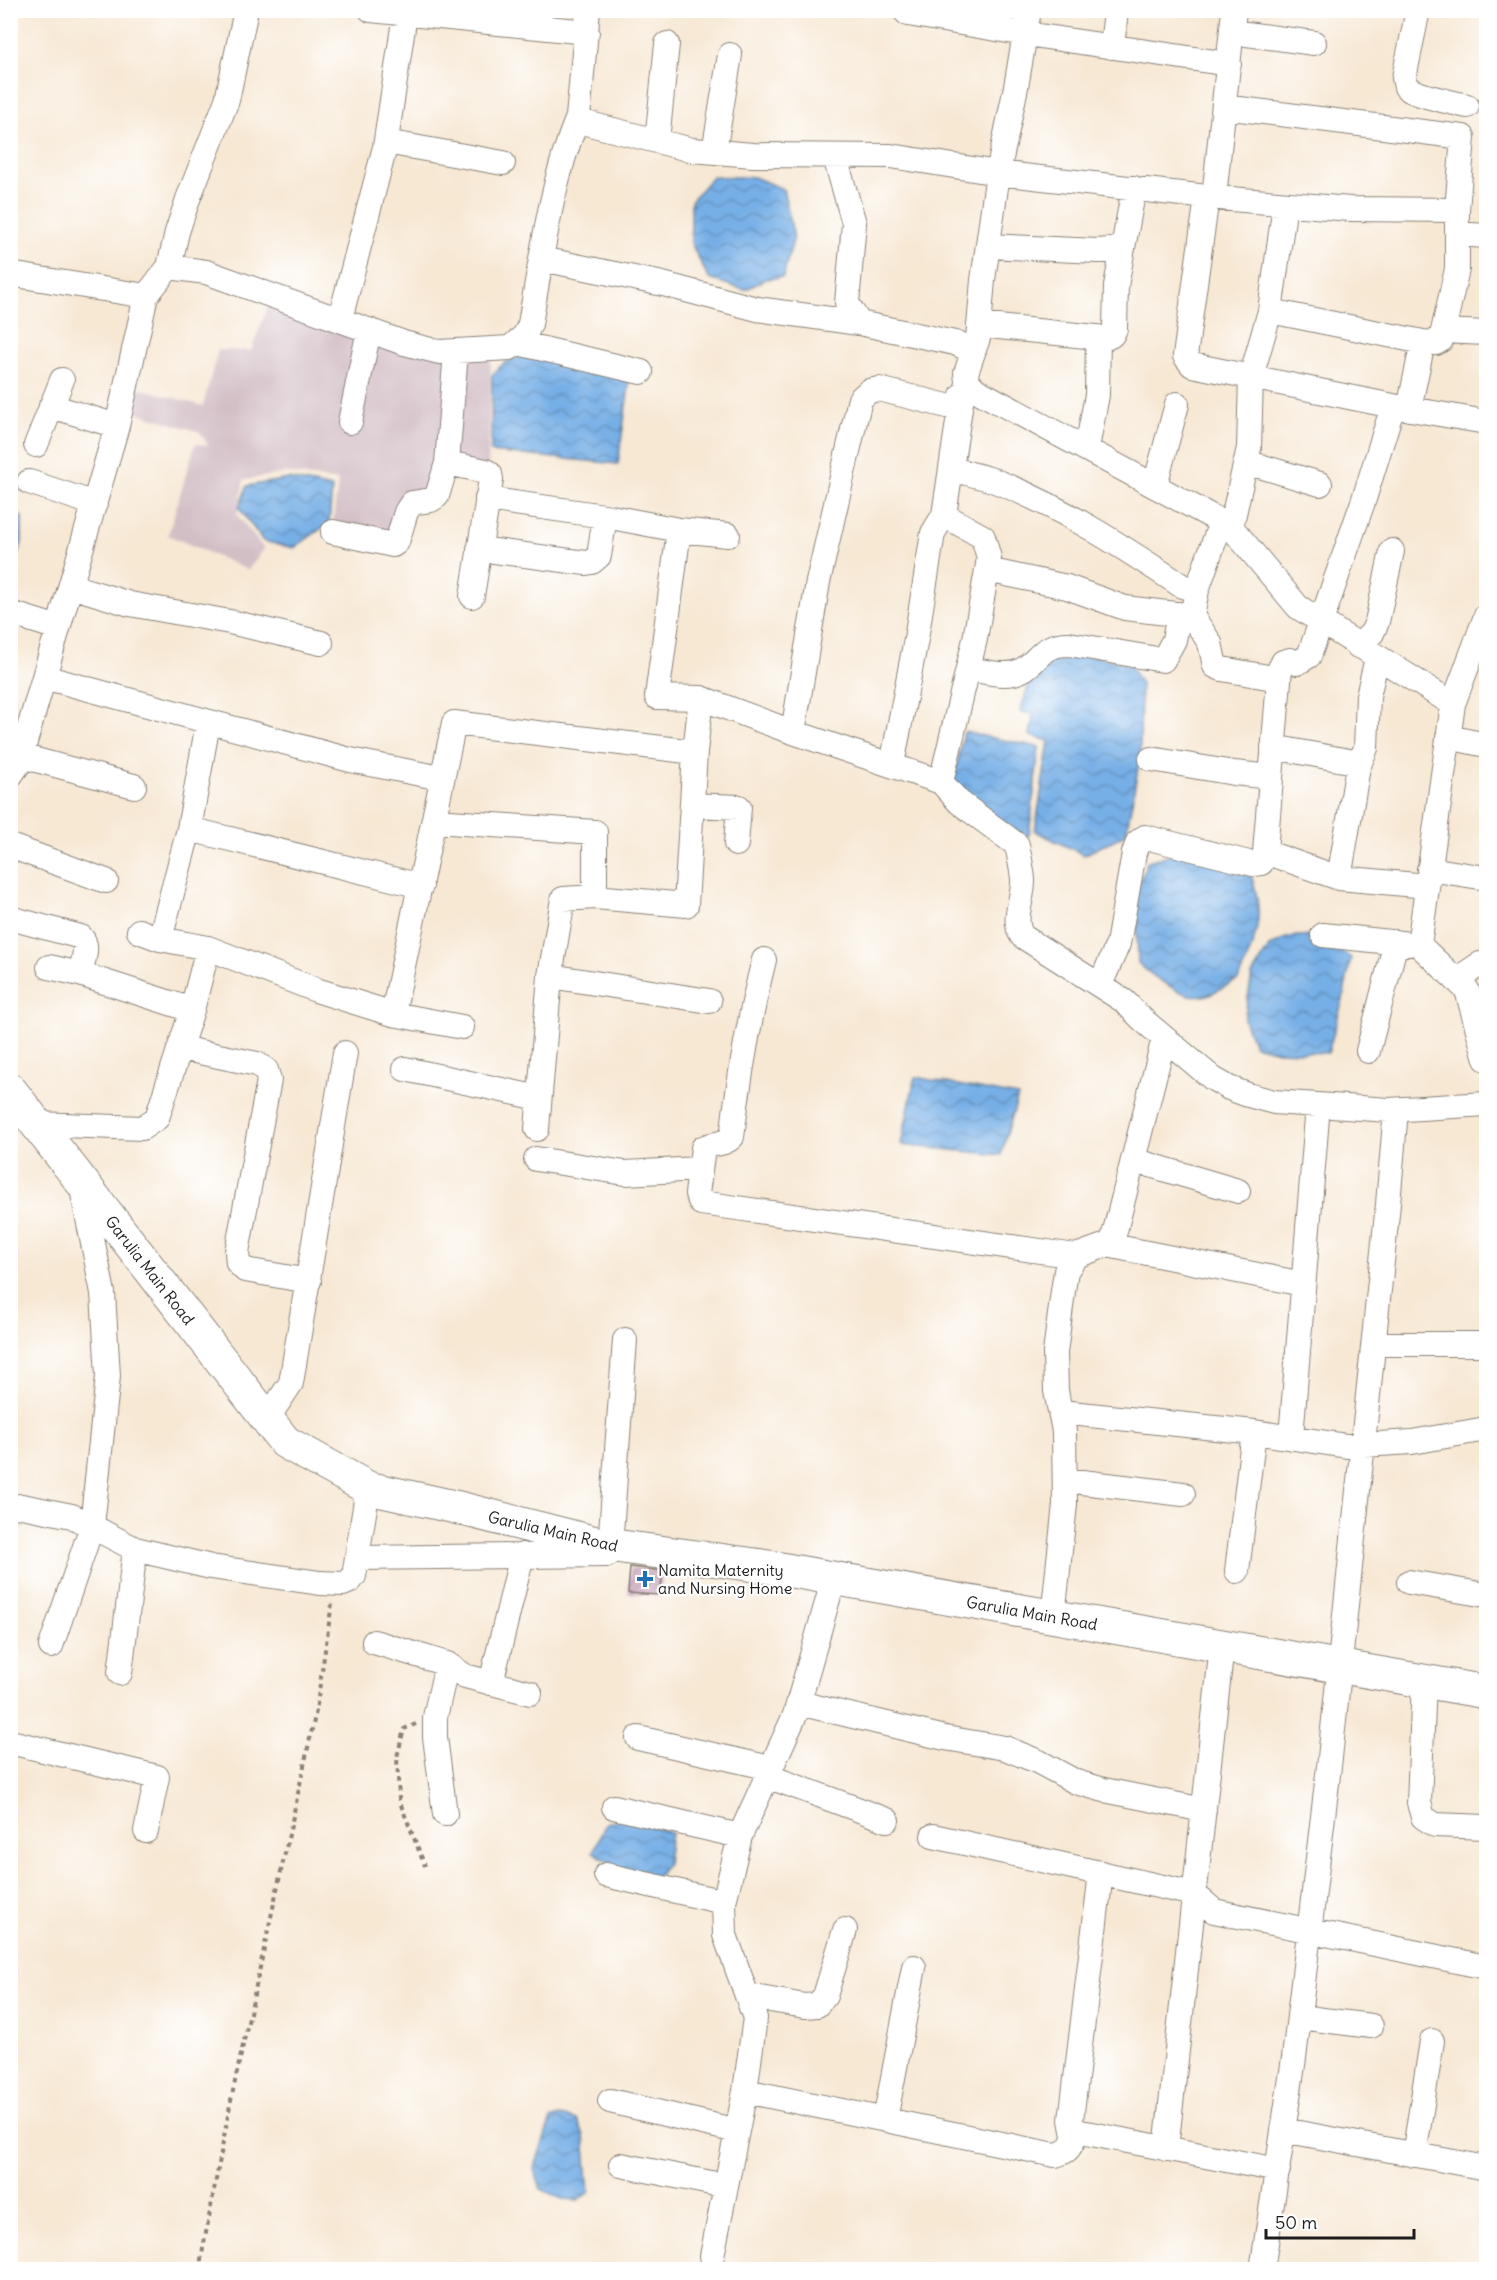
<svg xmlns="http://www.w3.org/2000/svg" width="1497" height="2280" font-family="Delius,sans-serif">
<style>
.industrial{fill:#d2bec5}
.water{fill:url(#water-waves);stroke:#496681;stroke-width:1.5}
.building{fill:url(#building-hatch)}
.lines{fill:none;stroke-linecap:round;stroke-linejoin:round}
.street-casing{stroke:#8a8278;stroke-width:26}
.secondary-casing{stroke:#8a8278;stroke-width:35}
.path{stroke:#8a8278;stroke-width:4;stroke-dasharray:4.5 4.5;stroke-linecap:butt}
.street{stroke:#fff;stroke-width:24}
.secondary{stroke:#fff;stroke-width:33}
.poi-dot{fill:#1f6fb2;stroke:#fff;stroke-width:2}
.labels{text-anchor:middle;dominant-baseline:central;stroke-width:4.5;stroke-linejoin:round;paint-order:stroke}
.street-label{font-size:16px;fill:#1c1c1c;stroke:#fff}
.poi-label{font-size:16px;fill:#1c1c1c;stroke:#fff;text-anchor:start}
</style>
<defs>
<pattern id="water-waves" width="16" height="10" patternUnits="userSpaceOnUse" patternTransform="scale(1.5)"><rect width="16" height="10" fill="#76afe6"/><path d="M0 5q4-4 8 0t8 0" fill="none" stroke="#608eba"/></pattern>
<pattern id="building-hatch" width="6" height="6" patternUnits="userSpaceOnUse" patternTransform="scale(1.5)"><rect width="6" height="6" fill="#c396b1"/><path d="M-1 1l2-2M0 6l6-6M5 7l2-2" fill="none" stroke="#9e7a8f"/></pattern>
</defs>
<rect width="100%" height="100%" fill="#fff"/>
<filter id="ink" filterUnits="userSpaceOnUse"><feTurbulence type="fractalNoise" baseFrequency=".0167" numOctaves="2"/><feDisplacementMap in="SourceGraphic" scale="12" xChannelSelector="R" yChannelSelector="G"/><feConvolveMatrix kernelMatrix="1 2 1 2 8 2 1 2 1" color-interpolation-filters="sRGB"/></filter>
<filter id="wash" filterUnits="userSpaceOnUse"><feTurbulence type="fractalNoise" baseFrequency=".008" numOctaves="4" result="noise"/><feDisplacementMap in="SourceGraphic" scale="24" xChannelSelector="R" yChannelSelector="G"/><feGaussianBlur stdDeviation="1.35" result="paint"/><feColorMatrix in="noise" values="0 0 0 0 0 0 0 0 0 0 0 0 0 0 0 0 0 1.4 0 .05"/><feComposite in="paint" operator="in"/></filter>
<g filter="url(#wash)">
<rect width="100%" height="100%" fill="#f7e8d4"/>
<path class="industrial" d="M269,303L491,356L488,466L444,464L394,544L333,522L338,481L286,473L244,480L237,515L264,549L248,570L168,535L195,444L208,445L200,432L128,410L132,386L203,406L218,350L251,351Z"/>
<path class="water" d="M712,177H754L783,189L794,237L783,277L766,279L745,290L709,279L691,243V201Z
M526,354L630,378L618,464L491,452L492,375L504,363Z
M289,479L332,488L329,523L294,548L263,541L239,508L247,486Z
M11,508L22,517V543L14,563L11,562Z
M1062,648L1130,665L1141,684L1140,758L1126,834L1084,855L1035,831L1049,741L1030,736L1033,714L1020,712L1032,676Z
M964,732L1039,747L1029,836L989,822L953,782Z
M1172,854L1247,865C1267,910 1258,937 1238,980C1228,984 1213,994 1204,996C1184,1000 1152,976 1138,963L1136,892L1147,861Z
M1311,935L1315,948L1339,949L1351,958L1343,999L1328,1053L1278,1051L1254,1045L1244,1020L1252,975L1269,947L1288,937Z
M915,1077L1018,1096L1001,1155L901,1145Z
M622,1818L671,1833L667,1863L659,1875L645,1878L627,1873L593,1852L606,1823Z
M560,2116L577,2120L584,2135L589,2192L579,2200L562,2199L541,2189L534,2169L551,2119Z"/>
<g id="blocks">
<path class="building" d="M630,1567L663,1571L660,1595L628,1593Z"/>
</g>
</g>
<g filter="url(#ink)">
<use href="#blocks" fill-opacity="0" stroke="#8a8278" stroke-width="1.5"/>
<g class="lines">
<defs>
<path id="street" d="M371,10L587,32
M588,10L578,117L586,123L692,150L753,155L891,156L998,173L1207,197L1350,209L1457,210
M904,10L908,14L1026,34L1229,64
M1029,10L1016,87L998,173L983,280L978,338L966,373L967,381L976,390L1231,527L1298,607L1453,704L1419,945L1467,990L1486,1059
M1418,10L1404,78C1404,79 1406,86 1406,87C1410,94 1456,103 1467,106
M1232,32L1314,43
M1112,47L1116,10
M1224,107L1463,137L1457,210V269L1441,340L1436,343L1423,342L1270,311
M657,141L667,44
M386,142L503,163
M714,152L730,55
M835,157L854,223L847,303L859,323L955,343L973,351
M1207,197L1185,356L1192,365L1393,406L1486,422
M1214,197L1234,10
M1457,234L1486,236
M988,246L1098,251L1122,249
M542,259L663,284L757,309L859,323
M169,267L177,232L188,199L227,100L246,10
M10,274L146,296
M340,319L385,147L405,14
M979,325L1106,338L1112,335L1115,329L1116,286L1134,188
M1443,331L1486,333
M518,343L641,372
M456,352L447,463L486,471L490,474L491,479L472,596
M51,406L117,426
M1409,409L1423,342
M350,422L369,330
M36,445L62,380
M1087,448L1097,395L1098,337
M1246,462L1320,484
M951,469C965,473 981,476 995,481C1062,507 1123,547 1182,586L1197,590
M29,482L95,504
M1155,485L1177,404
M487,499L611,517L679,530L728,535
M1231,527L1249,448L1251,377L1270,311L1285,204
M679,530L657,697L701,698
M333,532L393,545L397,542L406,512L412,503L431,500L437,496L447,463
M479,549L586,563L592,562L599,556L605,516
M987,570L1067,587L1125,608L1192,616L1197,590L1221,522
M71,586L130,604L230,622L321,643
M10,613L58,628
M1192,616L1210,643L1215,666L1222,669L1279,679
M1358,646L1372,633L1377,622L1392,551
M1377,658L1368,696L1366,748L1358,767L1339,878L1427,886
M968,669C984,671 1005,678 1020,671C1041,661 1039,644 1069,644L1163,660L1174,640L1179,614
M44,677L350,760L441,778
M1453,704L1486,616
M793,732L818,582L860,399L869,391L879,389L959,409
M1448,737L1486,745
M1273,747L1360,763
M21,756L134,786
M1151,759L1234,773L1271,777
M892,765L916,639L933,533L944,515
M10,776L18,765L21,756L117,426L146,296L169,267L206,272L404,343L439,352L510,348L525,335L530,324C542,255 551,182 578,117
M941,782L975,639L987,570L989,558L983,537L944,515L962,395
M692,805L739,807L736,844
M435,821L595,832V897L686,905L695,752L701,698L784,729L941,782L959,802L1017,845C1019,856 1022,868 1023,879C1024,899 1011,919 1022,936L1124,1001L1143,1020L1212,1078L1229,1088L1248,1095L1274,1102L1389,1110L1486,1104
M189,829L421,886
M10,846L106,881
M1429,869L1486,878
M1339,878L1265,852L1280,668L1283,662L1290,660L1297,663L1309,656L1364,499L1393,406
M10,918L81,937C90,947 82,962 80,974
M139,931L160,939L208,948L316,990L393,1014L462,1027
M1323,935L1410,944
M160,939L189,829L208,723
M764,960C749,1018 739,1078 732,1137C723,1146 713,1142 703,1148L697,1194L701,1203L1076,1256
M550,976L709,1001
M1456,980L1480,964H1486
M1100,985L1118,944L1134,853L1138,842L1145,837L1253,864L1261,863L1265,852
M192,1010L208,948
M393,1014L454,723L695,752
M180,1048L257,1064L266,1070L269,1080L237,1252L238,1263L245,1270L309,1281
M1368,1051L1396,942
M405,1069L539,1098
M37,1124L142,1128L157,1118L192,1010L80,974L49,967
M537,1129L550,976L563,899L595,897
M536,1159L625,1173L699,1169
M1133,1160L1238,1191
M1107,1245L1303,1284
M1374,1344H1486
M1061,1412L1254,1432L1347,1446L1412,1442L1486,1429
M267,1419L291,1383L345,1053
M1291,1437L1318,1105
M1065,1480L1183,1494
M10,1507L22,1506L72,1516L135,1549L211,1567L320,1583L343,1584L350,1581L354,1576L368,1488
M610,1546L625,1340
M357,1558L608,1555
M1237,1571L1254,1432
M1409,1582L1486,1595
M1053,1617L1065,1504L1064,1431L1056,1391L1055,1353L1063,1291L1066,1271L1076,1256L1112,1243L1164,1038
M374,1642L447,1664L465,1676L530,1693
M51,1646L92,1526L108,1376L103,1293L81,1184
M120,1673L135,1549
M1424,1681L1419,1803L1423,1817L1435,1825L1486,1827
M491,1683L522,1555
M799,1703L945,1738L1005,1748L1039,1762L1076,1782L1104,1790L1204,1810
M638,1738L771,1768
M10,1742L157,1777L146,1831
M767,1776L887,1820
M614,1807L740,1836
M445,1814L435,1737V1717L447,1664
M933,1836L1194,1894L1214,1911L1486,1967
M606,1875L724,1902
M748,1996L805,2006L817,2005L825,1996L845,1930
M1299,2017L1371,2026
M745,2091L1055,2155C1076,2150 1067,2142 1081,2132L1278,2170
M610,2101L737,2131
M885,2120L914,1967
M1283,2130L1486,2168
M1074,2136L1071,2120L1101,1873
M1166,2149L1222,1646
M1414,2155L1432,2041
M621,2165L726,2186
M712,2256L745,2091L755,2018L725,1935L724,1902L740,1836L795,1715L834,1578
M1262,2270L1294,2058L1330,1758L1388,1204L1396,1110"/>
<path id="secondary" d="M10,1090L285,1442L368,1488L455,1507L600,1544L769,1567L1486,1692"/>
</defs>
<use href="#street" class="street-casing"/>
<use href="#secondary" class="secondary-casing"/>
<path class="path" d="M416,1724L404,1729L397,1757L399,1800L425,1866
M199,2270L231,2100L316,1711L332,1603"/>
<use href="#street" class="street"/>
<use href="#secondary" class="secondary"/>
</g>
</g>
<path class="poi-dot" d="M642 1570h6v6h6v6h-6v6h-6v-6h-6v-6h6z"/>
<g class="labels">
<g class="street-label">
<text transform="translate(150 1270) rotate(52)">Garulia Main Road</text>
<text transform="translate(553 1531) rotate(13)">Garulia Main Road</text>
<text transform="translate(1032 1613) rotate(10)">Garulia Main Road</text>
</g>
<g class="poi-label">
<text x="658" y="1570">Namita Maternity<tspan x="658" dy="18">and Nursing Home</tspan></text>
</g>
</g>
<rect width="1497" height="2280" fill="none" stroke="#fff" stroke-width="36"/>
<path d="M1266 2229v9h148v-9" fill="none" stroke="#1c1c1c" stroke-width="3"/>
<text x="1275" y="2229" font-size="18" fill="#1c1c1c" stroke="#ffffff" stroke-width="4.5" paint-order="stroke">50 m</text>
</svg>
